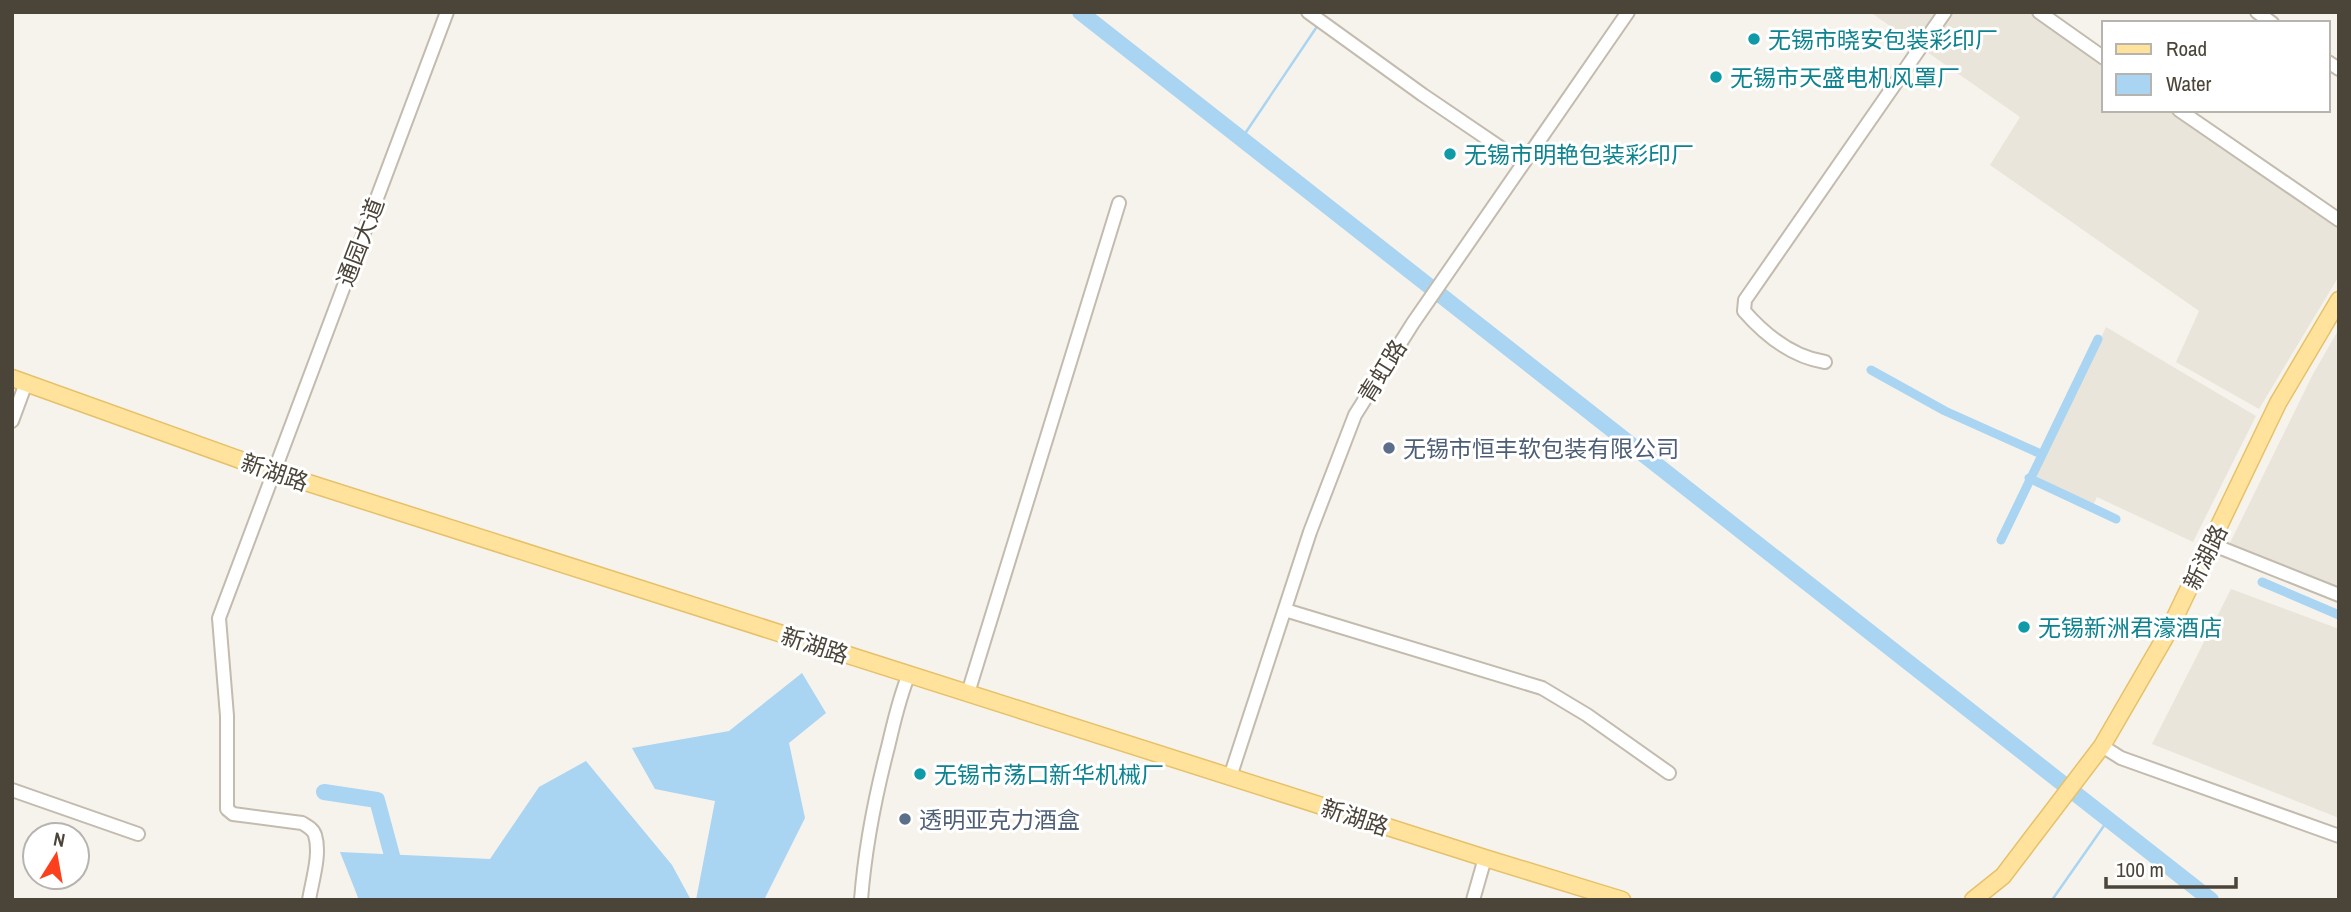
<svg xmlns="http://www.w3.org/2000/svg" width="2351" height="912" font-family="'Archivo Narrow','Noto Sans SC',sans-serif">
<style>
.residential{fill:#eae5da}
.water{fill:#a9d4f2}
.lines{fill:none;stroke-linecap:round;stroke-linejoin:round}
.stream{stroke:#a9d4f2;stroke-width:2.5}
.canal{stroke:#a9d4f2;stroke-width:9}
.river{stroke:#a9d4f2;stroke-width:16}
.minor-casing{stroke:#c2bbae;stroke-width:16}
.major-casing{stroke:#e6c16a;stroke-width:19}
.minor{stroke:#fff;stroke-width:12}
.major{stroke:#ffe39c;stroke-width:16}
.culture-dot{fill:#0f9aa8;stroke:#fff;stroke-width:2.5}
.service-dot{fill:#5c6f8a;stroke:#fff;stroke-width:2.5}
.labels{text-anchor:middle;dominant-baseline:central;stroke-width:6;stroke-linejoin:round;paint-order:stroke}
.culture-label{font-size:23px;fill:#0d838f;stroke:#fff;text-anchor:start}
.street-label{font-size:23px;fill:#4b4439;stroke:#fff}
.service-label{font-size:23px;fill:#4e5e75;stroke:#fff;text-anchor:start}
</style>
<rect width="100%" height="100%" fill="#f6f3ec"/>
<path class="residential" d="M1870,12H2031L2104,63V110H2172L2339,226V276L2259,409L2176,362L2199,311L1990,165L2020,117Z
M2106,327L2256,416L2193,542L2097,497L2093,506L2036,476Z
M2339,329V601L2226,551L2313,374Z
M2231,589L2339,629V818L2152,744Z"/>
<path class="water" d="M802,673L826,713L789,743L805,818L764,900H696L715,801L655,789L632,748L729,731Z
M586,761L672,865L691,900H359L340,852L490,859L539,787Z"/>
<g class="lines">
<path class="stream" d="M1242,138L1318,25
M2052,900L2108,820"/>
<path class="canal" d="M1871,370L1945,411L2041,454
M2029,478L2116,519
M2001,540L2098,339
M2262,582L2339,615"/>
<path class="river" d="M1080,12L2211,900
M324,792L377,800L404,900"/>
<defs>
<path id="minor" d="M1308,12L1423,95L1523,163
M2039,12L2104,58
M2257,12L2272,23
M2328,62L2339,69
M2179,110L2339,220
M1825,362C1793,357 1765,335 1744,311L1745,300L1945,12
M12,421L26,383
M2211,544L2339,595
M1285,610L1542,688L1587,715L1669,773
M968,693L1119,203
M2102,746L2121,758L2339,836
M1230,777L1310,532L1355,415L1413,323L1628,12
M12,790L138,834
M309,900C312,881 321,854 315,835C313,829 307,826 302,823L233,814L227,809V716L219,618L447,12
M861,900C865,848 875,797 888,747C894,722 899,698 909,674
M1473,900L1485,858"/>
<path id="major" d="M12,378L274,472L1485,858L1622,900
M1973,900L2003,876L2102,746L2167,634L2278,403L2339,300"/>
</defs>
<use href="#minor" class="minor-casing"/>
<use href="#major" class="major-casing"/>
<use href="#minor" class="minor"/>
<use href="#major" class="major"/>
</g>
<g class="culture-dot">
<circle cx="1754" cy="39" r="7"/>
<circle cx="1716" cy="77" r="7"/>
<circle cx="1450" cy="154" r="7"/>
<circle cx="2024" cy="627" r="7"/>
<circle cx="920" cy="774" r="7"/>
</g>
<g class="service-dot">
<circle cx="1389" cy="448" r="7"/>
<circle cx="905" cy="819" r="7"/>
</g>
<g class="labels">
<g class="culture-label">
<text x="1768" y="39">无锡市晓安包装彩印厂</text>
<text x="1730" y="77">无锡市天盛电机风罩厂</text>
<text x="1464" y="154">无锡市明艳包装彩印厂</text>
<text x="2038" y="627">无锡新洲君濠酒店</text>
<text x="934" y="774">无锡市荡口新华机械厂</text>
</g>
<g class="street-label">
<text transform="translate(360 242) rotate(-69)">通园大道</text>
<text transform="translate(1382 371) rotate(-58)">青虹路</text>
<text transform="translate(275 472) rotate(19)">新湖路</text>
<text transform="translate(2205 557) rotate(-64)">新湖路</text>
<text transform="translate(815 645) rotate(18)">新湖路</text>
<text transform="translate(1355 817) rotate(18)">新湖路</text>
</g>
<g class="service-label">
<text x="1403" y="448">无锡市恒丰软包装有限公司</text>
<text x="919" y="819">透明亚克力酒盒</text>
</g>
</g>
<rect width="2351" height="912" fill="none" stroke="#4b4439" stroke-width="28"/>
<rect x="2102" y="21" width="228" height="91" fill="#ffffff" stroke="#b7b4b0" stroke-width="2"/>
<rect x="2116" y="44" width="35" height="10" fill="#ffe39c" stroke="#b7b4b0" stroke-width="2"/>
<text x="2166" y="56" font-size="21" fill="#4b4439">Road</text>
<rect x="2116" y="74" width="35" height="21" fill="#a9d4f2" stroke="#b7b4b0" stroke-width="2"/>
<text x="2166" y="91" font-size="21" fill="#4b4439">Water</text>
<g transform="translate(56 856) rotate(11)"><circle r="33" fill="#ffffff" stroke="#b7b4b0" stroke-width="2"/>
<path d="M0-5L12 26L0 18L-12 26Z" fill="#fc3f1d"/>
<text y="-10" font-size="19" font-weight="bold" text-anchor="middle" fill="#4b4439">N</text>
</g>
<path d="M2106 877v10h130v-10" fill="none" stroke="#4b4439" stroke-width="3.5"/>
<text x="2116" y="877" font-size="21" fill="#4b4439" stroke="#ffffff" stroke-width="5" paint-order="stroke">100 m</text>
</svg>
